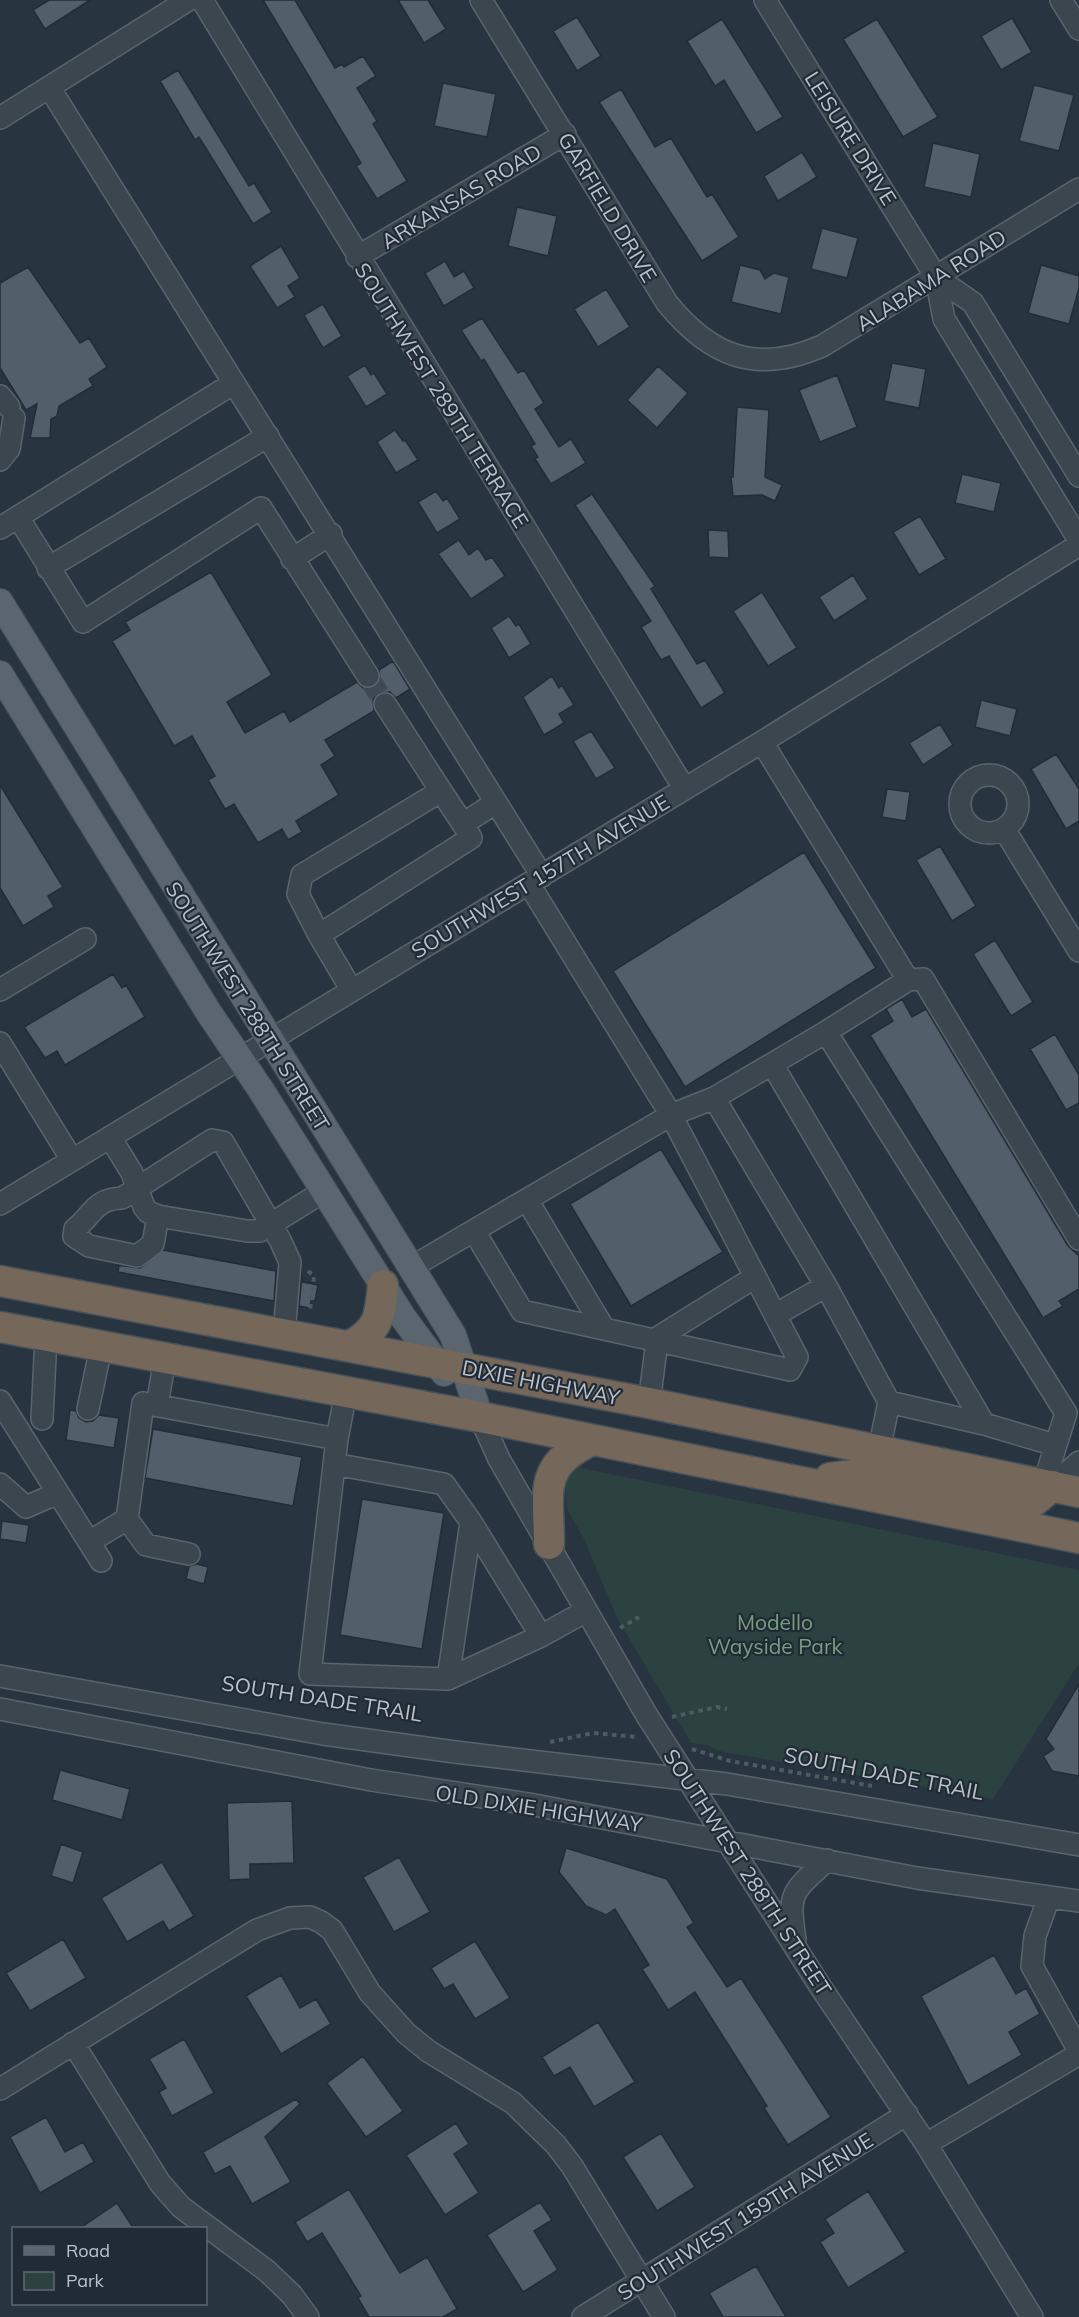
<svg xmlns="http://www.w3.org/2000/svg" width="1079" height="2317" font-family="Mulish,sans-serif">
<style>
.green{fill:#2b4241}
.building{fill:#525f6a;stroke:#232d37;stroke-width:1.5}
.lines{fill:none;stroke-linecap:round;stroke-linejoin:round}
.minor-tunnel{stroke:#3e4954;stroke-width:21;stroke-dasharray:21 10;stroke-linecap:butt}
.minor-casing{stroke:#5a646d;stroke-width:24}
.major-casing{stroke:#464f59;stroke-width:28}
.highway-casing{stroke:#47515a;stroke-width:33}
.path{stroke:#4a5e5f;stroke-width:4;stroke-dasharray:4.5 4.5;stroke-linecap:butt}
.minor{stroke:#3c464f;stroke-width:21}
.major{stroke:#5a656f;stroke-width:26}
.highway{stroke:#75685a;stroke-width:30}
.labels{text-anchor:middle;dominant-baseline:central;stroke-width:4.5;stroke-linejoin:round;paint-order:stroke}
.street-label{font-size:21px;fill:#b9c1ca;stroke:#212b35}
.park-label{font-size:21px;fill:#799e7e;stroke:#212b35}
</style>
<rect width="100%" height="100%" fill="#28343f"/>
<path class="green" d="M576,1467L1079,1570V1663L993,1799L719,1751L706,1745L691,1743L617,1618L583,1537L567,1509L565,1481Z"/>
<path class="building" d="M49,0H90L45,29L33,10Z
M263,0H295L335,68L342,64L344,67L363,56L376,76L357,88L377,121L373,124L407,181L377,199L356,166L361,163Z
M398,0H428L446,29L424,43Z
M577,17L601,56L577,71L553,31Z
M1012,18L1032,52L1001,70L981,36Z
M722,19L783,117L756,133L724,80L715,86L687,41Z
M877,19L938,117L903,137L843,39Z
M178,70L249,186L254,183L272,212L253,224L199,137L195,140L160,81Z
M443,83L496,94L487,137L434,126Z
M1034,85L1074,95L1059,151L1019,141Z
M621,89L655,147L671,138L707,197L712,194L739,237L702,261L599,102Z
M933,143L980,154L971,197L924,187Z
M802,152L817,177L778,201L764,176Z
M517,207L557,216L548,256L508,246Z
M822,228L858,238L847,278L811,269Z
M281,246L300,278L288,286L295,297L277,308L250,266Z
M445,261L454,277L464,271L474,288L444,306L425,273Z
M740,265L760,270L765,279L774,273L789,277L781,314L731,302Z
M1041,265L1079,276V288L1069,324L1028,313Z
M28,267L80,343L89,338L107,367L89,379L93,386L59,406L57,416L51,419L50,438H30L37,404L26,410L0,368V283Z
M606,289L630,327L598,347L574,309Z
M323,304L342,336L323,348L304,315Z
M482,318L518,373L524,370L544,403L535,409L559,447L571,439L586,463L551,484L535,459L538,457L531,446L535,444L484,359L481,361L461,330Z
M892,363L926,369L919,408L884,401Z
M365,365L371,375L374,373L387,394L366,407L347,376Z
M658,366L688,393L657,428L627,400Z
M837,375L857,427L820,442L799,390Z
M737,407L769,410L765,477L782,485L775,501L762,495L733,496L731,477H733Z
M395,430L403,441L405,440L418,460L396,473L377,442Z
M962,474L1001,483L994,512L955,503Z
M436,491L443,501L447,498L460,519L437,533L418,502Z
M592,494L655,586L651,589L697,664L705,660L725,693L701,708L669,656L661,660L641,627L651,621L575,505Z
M920,516L946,559L919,575L893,532Z
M708,530L728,531L729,558L709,557Z
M459,540L469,555L478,548L486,560L492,557L505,576L471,599L438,554Z
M211,572L272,675L227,702L245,733L284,711L290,722L357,682L363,688L374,687L380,681L379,670L393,661L410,689L396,698L390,692L379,693L373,699L374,711L325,740L335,756L321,765L339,795L296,821L302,832L288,840L282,829L258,843L234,804L225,809L208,780L215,776L192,736L174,746L112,641L130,630L125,622Z
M853,575L868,599L834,621L819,597Z
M762,592L797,648L768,666L733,611Z
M509,616L516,626L519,624L531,644L509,658L491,628Z
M552,676L559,688L562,685L574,705L559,714L564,723L544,735L523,697Z
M981,700L1017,709L1010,736L975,727Z
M940,724L953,745L923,765L909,743Z
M591,731L615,768L596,779L573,741Z
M1056,754L1079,789V821L1066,829L1031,769Z
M0,785L63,887L48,896L54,907L23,926L0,888Z
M887,789L910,792L906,821L882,817Z
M940,846L976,906L952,921L916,860Z
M804,852L876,968L685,1087L613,971Z
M995,940L1033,1002L1011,1016L973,954Z
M113,974L122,988L126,985L145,1017L65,1065L57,1051L45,1058L24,1027Z
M902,999L912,1017L926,1009L1068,1246L1079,1256V1289L1059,1301L1063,1306L1043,1318L870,1035L893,1021L886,1009Z
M1055,1034L1079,1075V1103L1066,1110L1030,1049Z
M661,1149L723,1252L631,1306L570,1204Z
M163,1250L276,1271L274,1301L118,1272L119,1265H117L140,1268Z
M302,1276L303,1282L318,1285L315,1301H311L310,1308L299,1306Z
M70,1410L76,1411L79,1418L86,1422L93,1421L99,1415L119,1418L114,1448L66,1440Z
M153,1429L302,1457L293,1506L145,1478Z
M362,1499L444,1513L422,1649L340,1635Z
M2,1521L29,1525L26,1543L0,1539Z
M197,1564L208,1567L204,1584L186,1579L189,1566Z
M1079,1684V1776L1052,1771L1043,1756L1054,1749L1046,1739Z
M60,1770L130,1789L122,1820L52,1800Z
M292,1801L294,1863L250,1864V1879L229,1880L227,1803Z
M61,1844L83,1852L73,1883L51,1876Z
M566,1848L667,1879L694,1923L687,1927L727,1987L741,1978L831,2117L788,2145L764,2108L767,2106L695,1992L668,2010L642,1969L649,1965L615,1909L606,1915L586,1906L559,1872Z
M399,1857L430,1912L394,1932L363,1877Z
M162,1862L194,1916L169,1931L163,1921L127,1942L101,1898Z
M63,1939L86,1978L30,2011L6,1973Z
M475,1941L510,1998L475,2019L453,1984L444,1989L431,1968Z
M994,1955L1016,1994L1026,1988L1040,2014L1009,2032L1022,2055L968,2086L921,1996Z
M281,1975L300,2008L316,1999L331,2024L281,2054L246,1996Z
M598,2022L635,2082L594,2107L570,2067L554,2076L542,2057Z
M184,2039L214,2093L172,2116L159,2092L166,2088L149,2059Z
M363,2056L403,2111L366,2137L327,2083Z
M296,2099L300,2104L265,2137L291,2182L252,2204L230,2166L215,2174L203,2152Z
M46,2117L65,2152L83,2142L94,2162L40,2193L10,2137Z
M456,2123L469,2144L454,2154L479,2193L445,2215L406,2155Z
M661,2133L695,2187L657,2211L623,2157Z
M349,2189L400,2273L427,2257L457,2309L443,2317H369L358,2298L361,2296L322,2233L307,2242L295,2222Z
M868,2191L906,2252L848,2288L820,2242L834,2233L825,2219Z
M540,2202L552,2220L534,2231L558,2270L523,2292L487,2235Z
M117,2203L134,2229H79Z
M756,2266L786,2317H723L709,2293Z"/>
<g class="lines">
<path class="minor-tunnel" d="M368,676L385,704"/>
<defs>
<path id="minor" d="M202,0L684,788
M481,0L667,303C710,356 756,375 822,346L1079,189
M765,0L936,277L944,319L1079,540
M1061,0L1079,29
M49,87L542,876
M0,118L188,0
M357,257L565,134
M936,277L973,303L1079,476
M0,396L9,407
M0,460L9,449L14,418
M18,517L83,622L261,508L368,676
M0,528L234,383
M292,559L331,534
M48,568L268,436
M385,704L441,791
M762,742L908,980L826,1032
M960 804a29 29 0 1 1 58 0a29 29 0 1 1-58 0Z
M1004,829L1079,951
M319,935L298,894L302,875L441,791L463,824
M908,980L923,979L1079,1239
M351,989L319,935L471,838L463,824L495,803
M0,990L85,939
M0,1043L72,1160
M772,1064L714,1098L826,1286L889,1402L984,1424L772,1064L826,1032L1066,1413L1043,1486
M110,1137L132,1173L144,1207L148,1212L158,1216L247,1231H260L324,1191
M527,1200L604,1329
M0,1204L762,742L1079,545
M158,1216L153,1244L137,1256L89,1246L74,1236L75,1229C93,1215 94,1199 122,1198L212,1140L223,1142L280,1240L290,1262L284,1334
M474,1231L522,1311L790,1370L797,1357L671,1115L529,884
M410,1268L671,1115L714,1098
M775,1315L826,1286
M654,1340L755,1277
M346,1392L337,1439L310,1674L448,1679L541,1636L586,1611
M0,1401L101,1561
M649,1403L657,1341
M157,1405L165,1359
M88,1409L101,1347
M480,1417L499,1459L646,1714L820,1986L926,2144L1032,2317
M42,1419L46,1336
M984,1424L1055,1445
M879,1450L889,1402
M334,1464L444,1484L471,1522L541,1636
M0,1484L26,1507L58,1493
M1052,1486L1079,1462
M89,1542L127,1519
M189,1554L146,1545L127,1519L143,1403L337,1439
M0,1676L323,1734L455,1752L727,1784L1079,1845
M448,1679L471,1522
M0,1709L371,1780L529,1804L917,1878L1079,1901
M1049,1897L1035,1936L1032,1966L1079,2051
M795,1939C787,1891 793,1892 827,1860
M73,2043L160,2183L181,2207L267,2271L292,2295L308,2317
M0,2089L257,1930L290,1918L310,1917L321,1922L332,1930L370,1993L406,2033L428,2051L513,2103L556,2145L572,2166L664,2317
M926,2144L1079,2054
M583,2317L907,2114"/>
<path id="major" d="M0,602L453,1335L480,1417
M0,674L209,1013L261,1090L402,1316L444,1373"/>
<path id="highway" d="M0,1281L649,1403L1079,1492
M0,1327L480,1417L1079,1538
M350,1346C379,1330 380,1317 383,1285
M830,1478L886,1471L1019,1503L1034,1501L1052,1486
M549,1544C549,1491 537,1466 592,1440"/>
</defs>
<use href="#minor" class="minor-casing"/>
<use href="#major" class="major-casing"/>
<use href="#highway" class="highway-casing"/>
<path class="path" d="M308,1271L314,1276L310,1311
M620,1628L639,1617
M672,1717L717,1707L727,1709
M550,1742L593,1733L637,1737
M692,1749L730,1761L872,1786"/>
<use href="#minor" class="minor"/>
<use href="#major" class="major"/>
<use href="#highway" class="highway"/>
</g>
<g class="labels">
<g class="street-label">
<text transform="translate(851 138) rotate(58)">LEISURE DRIVE</text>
<text transform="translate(461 196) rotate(-31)">ARKANSAS ROAD</text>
<text transform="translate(608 207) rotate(59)">GARFIELD DRIVE</text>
<text transform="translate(931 280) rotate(-32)">ALABAMA ROAD</text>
<text transform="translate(442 395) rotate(58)">SOUTHWEST 289TH TERRACE</text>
<text transform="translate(540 876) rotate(-31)">SOUTHWEST 157TH AVENUE</text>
<text transform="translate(248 1006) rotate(58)">SOUTHWEST 288TH STREET</text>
<text transform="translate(541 1382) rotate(11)">DIXIE HIGHWAY</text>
<text transform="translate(322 1698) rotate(9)">SOUTH DADE TRAIL</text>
<text transform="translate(884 1773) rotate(11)">SOUTH DADE TRAIL</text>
<text transform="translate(539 1808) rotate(9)">OLD DIXIE HIGHWAY</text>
<text transform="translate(748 1872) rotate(57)">SOUTHWEST 288TH STREET</text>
<text transform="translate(745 2216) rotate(-32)">SOUTHWEST 159TH AVENUE</text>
</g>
<g class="park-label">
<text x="775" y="1622">Modello<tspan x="775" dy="24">Wayside Park</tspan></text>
</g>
</g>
<rect x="12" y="2227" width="195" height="78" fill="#212b35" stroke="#5e6771" stroke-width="1.5"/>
<rect x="24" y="2246" width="30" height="9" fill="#5a656f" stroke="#5e6771" stroke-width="1.5"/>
<text x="66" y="2257" font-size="18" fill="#b9c1ca">Road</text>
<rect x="24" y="2272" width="30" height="18" fill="#2b4241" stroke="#5e6771" stroke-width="1.5"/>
<text x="66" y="2287" font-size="18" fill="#b9c1ca">Park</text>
</svg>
